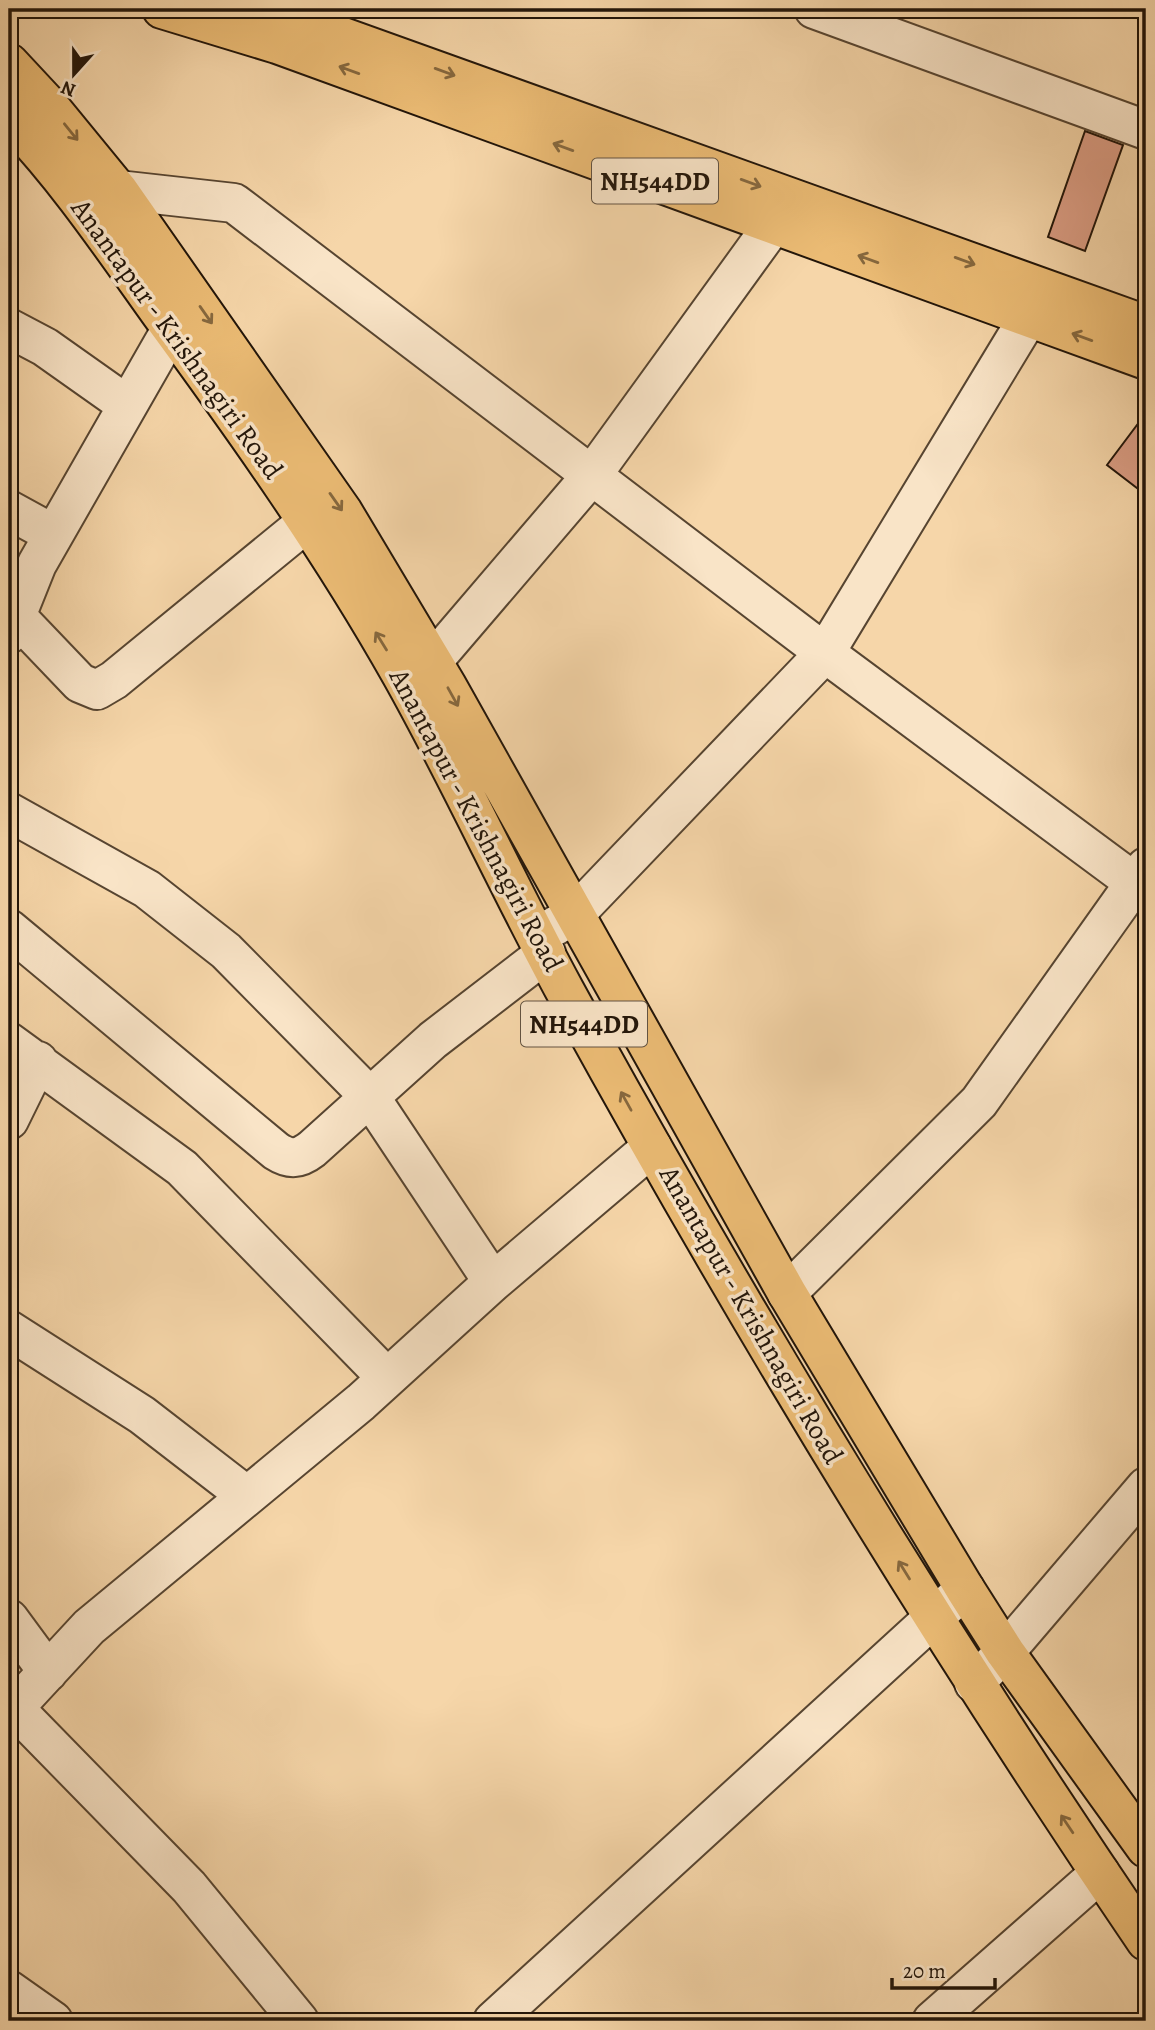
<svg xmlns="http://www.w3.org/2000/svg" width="1155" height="2030" font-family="Alegreya,serif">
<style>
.building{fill:#db9d84;stroke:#221509;stroke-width:2}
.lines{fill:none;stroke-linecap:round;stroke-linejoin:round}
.minor-casing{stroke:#574531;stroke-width:42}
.trunk-casing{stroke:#221509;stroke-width:42}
.minor{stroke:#f9e4c7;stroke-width:38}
.trunk{stroke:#ebbb74;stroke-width:38}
.oneway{stroke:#86683e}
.labels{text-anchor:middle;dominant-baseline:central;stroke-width:7;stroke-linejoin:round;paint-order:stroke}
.shield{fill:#f9e4c7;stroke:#625342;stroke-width:2}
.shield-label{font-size:26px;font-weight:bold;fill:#221509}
.street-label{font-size:28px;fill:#221509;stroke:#f9e4c7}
</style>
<rect width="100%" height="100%" fill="#f6d6a9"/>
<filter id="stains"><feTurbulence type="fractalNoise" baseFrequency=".00286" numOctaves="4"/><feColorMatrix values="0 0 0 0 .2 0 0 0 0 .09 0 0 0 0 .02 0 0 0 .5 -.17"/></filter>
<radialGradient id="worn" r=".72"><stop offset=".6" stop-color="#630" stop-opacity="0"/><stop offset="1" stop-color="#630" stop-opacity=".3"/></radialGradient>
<path class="building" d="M1085,131L1123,145L1085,251L1048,237Z
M1146,413V495L1107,465Z"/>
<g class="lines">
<defs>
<path id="minor" d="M814,9L1146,130
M118,190L234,203L825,653L1146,891
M9,328L45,347L127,405
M9,510L53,534
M16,616L80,683L97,690L114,680L307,522
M9,634L37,564L172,328
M432,662L592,475L773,225
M9,812L147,889L226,951L370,1097L493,1282
M9,929L276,1151C290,1160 299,1159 312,1149L433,1040L546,953
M537,936L573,916L825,653L1028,318
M9,1042L182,1168L387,1378
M9,1120L38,1061
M787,1293L979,1102L1146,867
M9,1330L142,1415L247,1496
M9,1619L48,1672
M974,1683L1005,1652L1146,1487
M14,1708L89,1627L361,1402L493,1282L652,1147
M9,1717L14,1708L189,1887L299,2021
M9,1990L53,2021
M493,2021L965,1589
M932,2021L1100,1873"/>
<path id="trunk" d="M162,9L277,44L1146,360
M265,9L1146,325
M9,63L50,107L118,190L343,512L447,686L787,1293L965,1589L1005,1652L1146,1848
M9,118C66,177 113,247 161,314C246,430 330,548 401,674C459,777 508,886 565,991C744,1317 937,1634 1146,1941"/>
</defs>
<use href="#minor" class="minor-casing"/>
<use href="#trunk" class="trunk-casing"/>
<use href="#minor" class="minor"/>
<use href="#trunk" class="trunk"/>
</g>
<defs><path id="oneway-shaft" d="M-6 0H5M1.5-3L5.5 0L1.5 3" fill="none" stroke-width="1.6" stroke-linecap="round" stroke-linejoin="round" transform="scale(1.75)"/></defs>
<g class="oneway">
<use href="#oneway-shaft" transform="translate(349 70) rotate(-160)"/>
<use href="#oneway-shaft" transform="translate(445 72) rotate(20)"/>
<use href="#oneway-shaft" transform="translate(71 132) rotate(51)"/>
<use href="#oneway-shaft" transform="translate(563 147) rotate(-160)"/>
<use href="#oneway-shaft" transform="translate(751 183) rotate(20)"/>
<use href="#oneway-shaft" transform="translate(868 259) rotate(-160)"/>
<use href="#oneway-shaft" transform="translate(965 261) rotate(20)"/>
<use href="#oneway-shaft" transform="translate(206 315) rotate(55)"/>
<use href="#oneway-shaft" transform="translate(1082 337) rotate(-160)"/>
<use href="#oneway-shaft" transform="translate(336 502) rotate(55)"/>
<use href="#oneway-shaft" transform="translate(381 641) rotate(-122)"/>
<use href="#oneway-shaft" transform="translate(453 697) rotate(61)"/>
<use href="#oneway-shaft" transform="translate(626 1101) rotate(-119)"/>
<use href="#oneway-shaft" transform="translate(904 1570) rotate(-122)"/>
<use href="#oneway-shaft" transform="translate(1067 1824) rotate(-124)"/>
</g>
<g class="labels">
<g class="shield">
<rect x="592" y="158.5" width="126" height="45" rx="5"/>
<rect x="521" y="1001.5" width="126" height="45" rx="5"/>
</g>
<g class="shield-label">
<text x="655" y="181">NH544DD</text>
<text x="584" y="1024">NH544DD</text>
</g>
<g class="street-label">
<text transform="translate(177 339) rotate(54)">Anantapur - Krishnagiri Road</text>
<text transform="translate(476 820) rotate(62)">Anantapur - Krishnagiri Road</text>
<text transform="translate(751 1315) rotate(60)">Anantapur - Krishnagiri Road</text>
</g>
</g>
<rect width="1155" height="2030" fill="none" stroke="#f6d6a9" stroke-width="35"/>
<rect x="10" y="10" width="1134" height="2009" fill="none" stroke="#221509" stroke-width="3.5"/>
<rect x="18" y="18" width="1120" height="1995" fill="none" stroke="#221509" stroke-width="2"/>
<g transform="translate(74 74) rotate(201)" stroke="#f9e4c7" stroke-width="5" paint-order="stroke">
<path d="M0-5L12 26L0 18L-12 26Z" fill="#221509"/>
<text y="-10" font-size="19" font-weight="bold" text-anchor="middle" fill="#221509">N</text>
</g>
<path d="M892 1978v10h103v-10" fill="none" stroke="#221509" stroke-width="3.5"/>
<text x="903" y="1978" font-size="21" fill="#221509" stroke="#f9e4c7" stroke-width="5" paint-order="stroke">20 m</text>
<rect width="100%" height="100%" filter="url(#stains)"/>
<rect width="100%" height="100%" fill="url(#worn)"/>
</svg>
